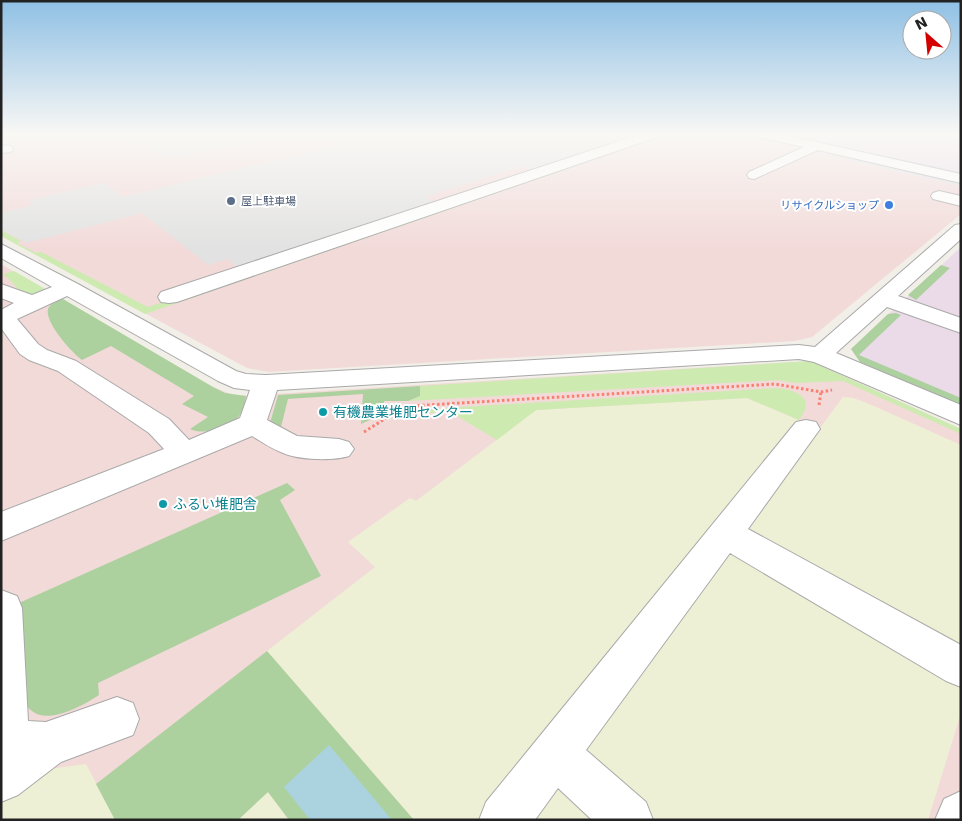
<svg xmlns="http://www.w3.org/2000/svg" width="962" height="821" font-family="'DejaVu Sans','Noto Sans JP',sans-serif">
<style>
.commercial{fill:#f2dad9}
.industrial{fill:#ebdbe8}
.farmland{fill:#eef0d5}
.grass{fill:#cdebb0}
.forest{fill:#add19e}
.parking{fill:#e2e2e2}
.plaza{fill:#dddde8}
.water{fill:#aad3df}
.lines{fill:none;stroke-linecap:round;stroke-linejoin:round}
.minor-casing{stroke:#a9a9a9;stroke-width:2}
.path{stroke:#fa8072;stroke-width:3;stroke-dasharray:2.5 2.5;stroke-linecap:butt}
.minor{fill:#fff;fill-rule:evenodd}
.service-dot{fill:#5c6f8a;stroke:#fff;stroke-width:2}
.shop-dot{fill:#3f7fe0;stroke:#fff;stroke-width:2}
.culture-dot{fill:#0f9aa8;stroke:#fff;stroke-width:2}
.labels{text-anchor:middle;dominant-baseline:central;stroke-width:4;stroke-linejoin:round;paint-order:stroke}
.far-service-label{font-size:11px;fill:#4e5e75;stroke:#fff;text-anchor:start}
.far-shop-label{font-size:11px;fill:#366cbe;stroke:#fff;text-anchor:end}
.culture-label{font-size:14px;fill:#0d838f;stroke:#fff;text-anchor:start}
</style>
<rect width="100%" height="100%" fill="#f2efe9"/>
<path class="commercial" d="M1,134H738L961,186V214L812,337L795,341L268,372L247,368L1,236Z
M1,264L213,387L236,396L810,361L961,429V820H1Z"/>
<path class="industrial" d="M790,134H961V172L824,141Z
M961,247V405L860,362L851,349Z"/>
<path class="farmland" d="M843,397L853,398L867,403L961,445V655L742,533Z
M747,398L799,420L479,820H414L267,651L375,567L348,542L410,498L416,501L536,410Z
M731,548L961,679V713L928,820H653L580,754Z
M86,764L115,820H1V792L28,772Z
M560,782L600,820H532Z
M268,792L289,820H238Z"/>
<path class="grass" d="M658,134H669L145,314L1,236V230L21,241L17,243L36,253L41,252L148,307Z
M14,271L47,290C18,301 23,290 3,274Z
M810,361L961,429V434L843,381L795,383L778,380L408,401L420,396V386Z
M775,388C795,389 817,397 799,420L747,398L536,410L497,440L450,412L407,414L413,410Z"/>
<path class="forest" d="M941,265L950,268L916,300L908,295Z
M63,299L213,387L225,393L246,396C245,402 244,410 240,415C230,428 205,436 190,429L208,417L182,404L194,396L111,346L82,360C72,353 41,319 49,307C52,303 58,301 63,299Z
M896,313L901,315L859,355L961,398V405L860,362L851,349L888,314Z
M420,386V396L408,401H384C384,414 372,419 361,424L363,394L288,399L281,427H275L270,423L278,395Z
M287,483L295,490L280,500L321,576L98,683L99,695C84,705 49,725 32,711C29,709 26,705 24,702L19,603Z
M267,651L414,820H289L268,792L238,820H115L96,784Z"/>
<path class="parking" d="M127,134H281L167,159Z
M383,134H625L632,136L532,169L521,166L425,197L434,202L238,267L227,259L208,265L142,213L26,243L1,229V213L34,205L29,200L104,183L123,197Z"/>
<path class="plaza" d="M738,134L755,135L830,152L961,184V186Z
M780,134H790L961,172V175Z"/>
<path class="water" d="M329,745L392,820H310L284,787Z"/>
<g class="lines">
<defs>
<path id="minor" d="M641,134H659L657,137L177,302L169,303L161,302L158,297L161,292Z
M758,134H780L961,174V183L818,150L754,179L749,178L747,175L749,172L804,147L760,137Z
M1,145L11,146L13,149L11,152L1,153Z
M939,191L961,196V206L933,199L931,196L933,193Z
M961,224V239L898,296L961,318V333L887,307L836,353L961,405V425L814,362L799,359L277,390L267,420L297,436L339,439L349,442L354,449L349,456C333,461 299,460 283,453C272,449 262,442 252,436L1,541V512L164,449L149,433L58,371L29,360L20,354L1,328V310L14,303L1,298V284L32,295L52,287L1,258V244L76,283L236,371L246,374L266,375L799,345L815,347L955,225ZM67,296L218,381L234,388L250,390L240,418L189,440L169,419L76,361L47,350L38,344L17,319Z
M806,420L816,422L820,429L748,529L961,645V687L946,681L730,553L586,750L646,802L653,820H592L558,788L535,820H479L486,802L539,737L796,422Z
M1,590L17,596L22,608L28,721L46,722L117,697L133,703L139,719L133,735L61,762L18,795L1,802Z
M961,791V820H935L944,799Z"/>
</defs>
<use href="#minor" class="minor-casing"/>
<path class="path" d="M819,405L821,392
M364,432L394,413L411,406L775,384L821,392L832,390"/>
<use href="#minor" class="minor"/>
</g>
<linearGradient id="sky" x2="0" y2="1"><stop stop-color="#8fc0e4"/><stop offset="0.54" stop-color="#f9f8f5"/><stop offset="1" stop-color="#f9f8f5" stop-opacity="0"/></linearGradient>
<rect width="962" height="249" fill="url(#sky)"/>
<circle class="service-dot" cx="231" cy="201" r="5"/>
<circle class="shop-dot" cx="889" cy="205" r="5"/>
<g class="culture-dot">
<circle cx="323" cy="412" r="5"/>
<circle cx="163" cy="504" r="5"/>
</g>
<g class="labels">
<g class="far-service-label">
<text x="241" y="201">屋上駐車場</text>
</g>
<g class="far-shop-label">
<text x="879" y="205">リサイクルショップ</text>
</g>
<g class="culture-label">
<text x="333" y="412">有機農業堆肥センター</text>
<text x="173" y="504">ふるい堆肥舎</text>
</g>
</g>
<rect width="962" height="821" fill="none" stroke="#222222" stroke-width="5"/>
<g transform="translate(927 35) rotate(333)"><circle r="24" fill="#ffffff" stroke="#a7a7a7"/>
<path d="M0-4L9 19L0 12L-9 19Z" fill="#d40000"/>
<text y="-8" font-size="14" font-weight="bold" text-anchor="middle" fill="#222222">N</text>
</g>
</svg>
